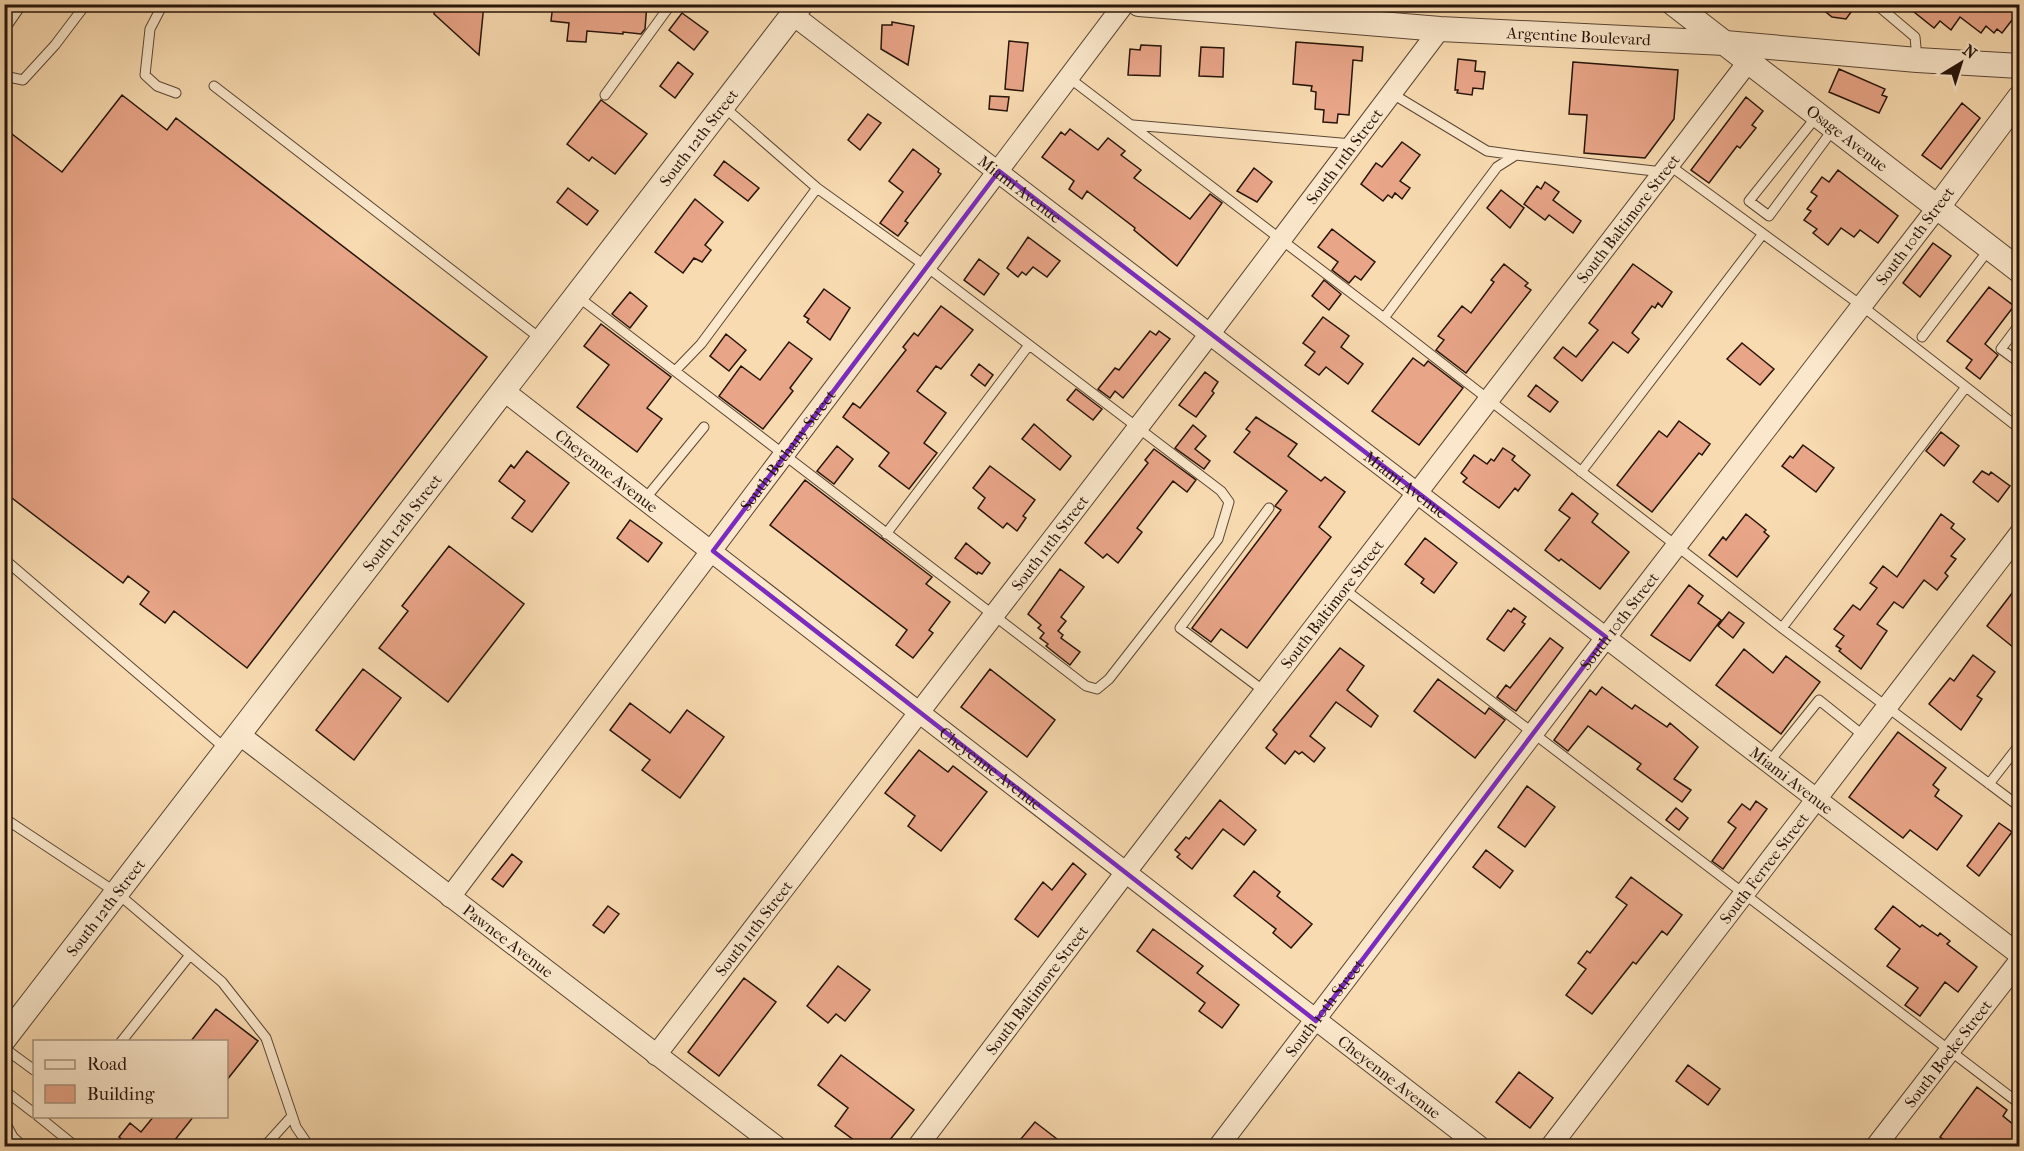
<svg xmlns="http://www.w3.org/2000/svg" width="2024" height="1151" font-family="'IM FELL French Canon',serif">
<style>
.building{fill:#e9a588;stroke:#26140a;stroke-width:1.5}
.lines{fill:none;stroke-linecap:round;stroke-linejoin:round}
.service-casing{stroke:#5b4634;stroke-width:11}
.minor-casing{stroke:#5b4634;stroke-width:22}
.tertiary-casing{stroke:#5b4634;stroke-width:26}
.service{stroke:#fbe8cc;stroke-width:9}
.minor{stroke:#fbe8cc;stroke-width:20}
.tertiary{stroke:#fbe8cc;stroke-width:24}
.marked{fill:none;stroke:#7b2cbf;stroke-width:4.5;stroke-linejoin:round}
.labels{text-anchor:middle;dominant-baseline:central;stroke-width:4.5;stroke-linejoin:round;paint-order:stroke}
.street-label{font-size:16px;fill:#26140a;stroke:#fbe8cc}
</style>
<rect width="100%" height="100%" fill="#f9dbb1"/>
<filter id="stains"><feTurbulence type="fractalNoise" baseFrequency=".00333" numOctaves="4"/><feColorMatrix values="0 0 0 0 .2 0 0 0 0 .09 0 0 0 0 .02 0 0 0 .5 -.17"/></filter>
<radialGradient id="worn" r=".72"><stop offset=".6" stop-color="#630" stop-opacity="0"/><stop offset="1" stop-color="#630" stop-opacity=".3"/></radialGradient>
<path class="building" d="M435,4H484L479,55L434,14Z
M553,4H647L645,29L641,34L623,32V34L587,31L586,42L567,41L569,23L551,21Z
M1816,4H1857L1846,19L1832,17Z
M1904,4H2011L2019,11L2002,33L1997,29L1994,33L1986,26L1981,33L1960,17L1951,30L1940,21L1934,28Z
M682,13L708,32L694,50L669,30Z
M892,22L914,26L908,65L881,49L882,25H892Z
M1009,41L1028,43L1023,91L1005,89Z
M1296,42L1363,47L1362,61L1353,60L1349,115L1338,114L1337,123L1323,122L1324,110L1315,109L1316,92L1311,91L1312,86L1293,84Z
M1141,45L1161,46L1160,76L1128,75L1130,49L1140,50Z
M1201,47L1224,48L1223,77L1199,76Z
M1458,59L1476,61L1475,71L1485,72L1483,89L1473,88L1472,95L1457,93L1458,90H1455Z
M678,62L693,74L675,98L660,86Z
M1573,62L1678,70L1674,119L1645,158L1584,153L1587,115L1569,114Z
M1839,69L1885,89L1882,95L1887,97L1879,113L1829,92Z
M122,95L167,130L176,118L487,357L247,668L174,611L165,623L140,604L149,592L128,576L123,583L4,492V128L62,172Z
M990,96L1009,97L1007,111L989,109Z
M1746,97L1763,111L1752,125L1756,128L1740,148L1737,146L1709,183L1691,170Z
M601,100L647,134L615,174L592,157L589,161L567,144Z
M1962,103L1980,118L1941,169L1922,155Z
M868,114L881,123L860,150L848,140Z
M1070,129L1098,150L1108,138L1125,151L1121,155L1141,170L1134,178L1190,219L1210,194L1222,203L1177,266L1134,230L1135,228L1087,191L1082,199L1069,189L1074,181L1042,157L1061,132L1065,135Z
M1402,142L1420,155L1400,181L1410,188L1402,199L1395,193L1392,198L1388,195L1383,201L1361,184L1376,163L1382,167Z
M913,149L939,169L938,172L941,174L905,221L908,223L898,236L880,223L903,192L889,181Z
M724,161L759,188L748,201L714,175Z
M1254,168L1272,182L1257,202L1237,191Z
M1838,170L1898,216L1878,243L1860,230L1854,237L1841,228L1828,245L1813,233L1817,229L1804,220L1811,211L1807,209L1817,196L1811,192L1822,177L1829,182Z
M1545,182L1559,192L1553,200L1581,221L1573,233L1549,215L1545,220L1524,204L1537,186L1541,189Z
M568,188L598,211L587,225L557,202Z
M1501,190L1524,208L1510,228L1487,208Z
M695,199L723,222L705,245L711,250L702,262L694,258L683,273L655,252Z
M1332,229L1375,262L1361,280L1355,276L1349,283L1332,270L1338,262L1318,247Z
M1028,237L1060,261L1047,277L1033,267L1026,275L1022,272L1018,277L1007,268Z
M1933,243L1951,256L1920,297L1903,283Z
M979,259L999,274L984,295L964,280Z
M1504,264L1528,283L1525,286L1531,290L1466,373L1436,350L1444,340L1438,336L1462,306L1471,313L1494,282L1491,280Z
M1633,264L1672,292L1662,307L1658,303L1655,308L1652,306L1632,333L1639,339L1628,353L1613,342L1582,381L1554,358L1563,347L1576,357L1598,330L1589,323Z
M1324,280L1341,294L1329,310L1312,296Z
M1989,287L2014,306L1985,344L1998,355L1980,379L1966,368L1972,360L1947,341Z
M824,289L850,308L830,340L807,322L809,319L804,316Z
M630,292L647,306L630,328L612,314Z
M941,306L973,330L941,369L936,366L917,391L946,413L924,443L937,453L909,489L879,466L889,453L843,417L853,403L860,408L906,350L903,347L914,333L918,336Z
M1323,317L1349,336L1341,347L1363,364L1348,384L1326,367L1319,375L1305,365L1315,352L1303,343Z
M601,324L671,377L647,408L662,419L637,452L577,407L609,365L584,346Z
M1150,331L1156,335L1159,331L1170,339L1123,398L1115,391L1110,398L1098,389L1115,368L1119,370Z
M726,334L746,350L729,371L710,356Z
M789,342L812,359L790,388L793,391L763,429L719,396L741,366L760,380Z
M1742,343L1774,369L1760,385L1727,359Z
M1413,358L1424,366L1428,361L1463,388L1419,445L1372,411Z
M979,364L993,375L985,386L971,375Z
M1205,372L1218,382L1212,391L1214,393L1196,417L1179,405Z
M1536,385L1558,402L1550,412L1528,396Z
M1076,389L1102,409L1093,420L1067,400Z
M1256,417L1297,444L1288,456L1321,481L1325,477L1345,492L1319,527L1331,537L1247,648L1221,629L1211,642L1192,628L1281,510L1275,506L1287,491L1234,452L1250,432L1246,429Z
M1679,421L1710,444L1702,455L1699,453L1652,512L1617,485L1659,431L1667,437Z
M1034,424L1071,456L1060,470L1022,439Z
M1193,425L1206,436L1195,449L1210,461L1204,469L1175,448Z
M1941,432L1959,446L1944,466L1926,451Z
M1803,445L1834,468L1816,492L1782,466L1790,456L1793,458Z
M837,446L853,459L834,484L817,471Z
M1503,448L1515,456L1512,460L1530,475L1518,491L1515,488L1499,508L1463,482L1467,478L1461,473L1474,455L1487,464L1491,459L1494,461Z
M1154,449L1196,480L1187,492L1173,481L1137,528L1142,532L1118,563L1107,554L1103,558L1085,543L1148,463L1145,460Z
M527,451L569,483L532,532L512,518L525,501L499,481L511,465L514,468Z
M990,466L1035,500L1023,516L1026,518L1017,531L1007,523L1003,528L978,508L985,498L973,488Z
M1982,471L1989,475L1991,472L2010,486L1998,502L1973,482Z
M805,480L932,577L926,584L950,602L929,630L933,633L913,658L896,645L907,630L770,525Z
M1572,493L1598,514L1592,522L1629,552L1600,589L1561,559L1559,561L1545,550L1570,518L1559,510Z
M1746,514L1766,530L1764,532L1769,536L1737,577L1709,555L1723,537L1726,540Z
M1941,514L1954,524L1951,528L1965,539L1951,556L1956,559L1945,573L1948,576L1937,590L1924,580L1903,608L1894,602L1877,624L1887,631L1861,669L1839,651L1841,649L1836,646L1844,636L1834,629L1853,605L1860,610L1877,588L1870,583L1883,566L1897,577Z
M630,520L662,543L648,562L617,538Z
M1425,538L1457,563L1434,593L1421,583L1424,579L1405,564Z
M966,543L990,563L982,574L978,572L977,574L955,558Z
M449,546L524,604L448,702L379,648L408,611L402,606Z
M1060,569L1084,587L1061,617L1066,621L1058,631L1063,635L1061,638L1080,652L1070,665L1046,646L1048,644L1040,638L1044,633L1038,628L1041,625L1028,614Z
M2019,584V652L1987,626Z
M1689,585L1703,596L1698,603L1721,620L1690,661L1651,635Z
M1514,608L1526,617L1522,622L1525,624L1504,651L1487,639L1508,610L1511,612Z
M1729,612L1744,623L1733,638L1718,626Z
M1550,638L1563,648L1516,711L1513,709L1497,697L1506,685L1510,688Z
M1340,648L1364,666L1347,690L1378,716L1371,727L1336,702L1310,736L1325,748L1314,762L1302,752L1299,754L1295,751L1285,764L1266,748L1277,734L1273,730Z
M1744,649L1773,673L1786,656L1820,682L1781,734L1716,685Z
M1973,655L1995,672L1977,696L1982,699L1961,730L1929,704L1950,678L1954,681Z
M363,669L401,698L354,760L316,730Z
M990,669L1055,720L1027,757L961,707Z
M1438,679L1485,714L1489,708L1505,720L1475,758L1414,711Z
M1602,687L1632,709L1635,705L1667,727L1670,723L1698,747L1674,779L1691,790L1682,802L1637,769L1641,764L1588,726L1568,751L1554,740L1590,690L1596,695Z
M630,703L670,733L687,710L724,737L680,798L642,770L650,760L610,730Z
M1898,732L1946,768L1933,785L1939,790L1935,796L1962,816L1937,850L1910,830L1903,838L1849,797Z
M919,750L948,772L953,766L987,792L941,851L908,826L915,816L885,793Z
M1527,786L1555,807L1525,847L1498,827Z
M1220,800L1256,830L1244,845L1223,829L1192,869L1177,857L1180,854L1175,850L1186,837L1189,839Z
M1756,801L1767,809L1723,869L1712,861L1736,828L1728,822L1742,804L1750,810Z
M1676,808L1688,818L1679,830L1666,820Z
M1999,823L2012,832L1979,876L1967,866Z
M1486,850L1513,871L1500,888L1473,867Z
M512,854L522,862L503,887L492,879Z
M1073,863L1086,874L1038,937L1015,919L1043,882L1052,890Z
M1254,871L1280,892L1277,896L1312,924L1291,948L1273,933L1276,929L1234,896Z
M1631,877L1682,915L1667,935L1662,931L1636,964L1633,962L1592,1014L1566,995L1586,969L1578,963L1587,951L1590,953L1627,905L1616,897Z
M608,906L619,914L604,933L593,925Z
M1893,906L1920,927L1922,925L1938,936L1940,933L1950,941L1947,944L1977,967L1958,992L1945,982L1920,1016L1905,1005L1918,988L1887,966L1900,949L1875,929Z
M1153,929L1203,966L1197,973L1239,1005L1222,1028L1199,1011L1205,1003L1137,951Z
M838,966L870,990L845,1021L836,1014L828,1023L807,1006Z
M744,978L776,1002L719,1076L688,1052Z
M216,1009L258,1041L226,1081V1041H191Z
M841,1055L914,1110L885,1146H862L835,1126L848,1108L818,1085Z
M1688,1065L1720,1089L1708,1105L1676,1081Z
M1519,1072L1553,1098L1530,1128L1496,1102Z
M1977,1087L2007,1110L2003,1116L2019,1129V1146H1953L1940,1137Z
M154,1116H194L170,1146H130L119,1137L130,1123L141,1132Z
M1035,1122L1066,1146H1015Z"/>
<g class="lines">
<defs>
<path id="service" d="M163,4L150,29L145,75L157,86L176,93
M1876,4L1915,37L1917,58
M4,30L22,4
M4,76L23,80L55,45L86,4
M1068,77L1384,318
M214,86L541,339
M1391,93L1487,151L1516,155
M605,95L671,4
M724,107L817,188
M1817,116L1749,201L1769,216L1834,128
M1133,125L1352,144
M1669,165L1862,306L2020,429
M1663,172L1516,155L1497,167L1384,318L1782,628L2020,807
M577,296L1086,686L1097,689L1109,679L1218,539L1229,502L1221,491L927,267L817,188L701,344L675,371
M2020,332L2016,329L2001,349L2020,363
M1922,337L1990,248
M1581,472L1762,235
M645,499L704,427
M886,534L1029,345
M4,559L226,749
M1344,589L2020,1104
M1782,628L1966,387
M1264,691L1180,628L1269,508
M1769,762L1819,700L1864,736
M1989,784L2020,744
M4,818L117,893L222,982L266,1038L296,1127L309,1146
M121,1042L190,955
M4,1048L34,1070
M4,1090L34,1113
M38,1116L75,1146
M4,1120L13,1137L23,1146
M265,1146L292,1116"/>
<g id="minor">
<path id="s1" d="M793,15L2020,955"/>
<path id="s2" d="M504,391L1479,1146"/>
<path id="s3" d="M240,735L776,1146"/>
<path id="s4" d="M450,897L1124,4"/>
<path id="s5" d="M656,1055L1199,348L1440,29"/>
<path id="s6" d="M918,1146L1126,872L1748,62"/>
<path id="s7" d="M1219,1146L1617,623L1937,208"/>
<path id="s8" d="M1551,1146L2020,533"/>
<path id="s9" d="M1876,1146L2020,960"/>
</g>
<g id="tertiary">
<path id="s10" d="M1139,4L1440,29L1725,43L1917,60L2020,66"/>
<path id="s11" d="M1674,4L2020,271"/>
<path d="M1937,208L2020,97"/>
<path id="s12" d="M4,1039L801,4"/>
</g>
</defs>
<use href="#service" class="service-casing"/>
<use href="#minor" class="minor-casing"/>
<use href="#tertiary" class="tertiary-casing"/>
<use href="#service" class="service"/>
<use href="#minor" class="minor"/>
<use href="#tertiary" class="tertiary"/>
</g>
<path class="marked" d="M999,171L1606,637L1316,1021L713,551Z"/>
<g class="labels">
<g class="street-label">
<text stroke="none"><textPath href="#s10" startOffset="441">Argentine Boulevard</textPath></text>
<text stroke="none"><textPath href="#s12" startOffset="1138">South 12th Street</textPath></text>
<text stroke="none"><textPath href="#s11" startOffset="219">Osage Avenue</textPath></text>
<text stroke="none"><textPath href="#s5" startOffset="1132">South 11th Street</textPath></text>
<text stroke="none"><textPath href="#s1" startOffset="286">Miami Avenue</textPath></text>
<text stroke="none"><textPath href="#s6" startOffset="1168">South Baltimore Street</textPath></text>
<text transform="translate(1915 236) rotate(-53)">South 10th Street</text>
<text stroke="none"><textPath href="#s4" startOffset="560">South Bethany Street</textPath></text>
<text stroke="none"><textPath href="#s2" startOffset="130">Cheyenne Avenue</textPath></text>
<text stroke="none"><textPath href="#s1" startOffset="772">Miami Avenue</textPath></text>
<text stroke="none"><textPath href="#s12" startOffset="652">South 12th Street</textPath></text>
<text stroke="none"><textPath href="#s5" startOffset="646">South 11th Street</textPath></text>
<text stroke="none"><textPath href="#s6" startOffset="682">South Baltimore Street</textPath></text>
<text stroke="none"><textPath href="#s7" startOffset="660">South 10th Street</textPath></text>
<text stroke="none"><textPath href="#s2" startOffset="616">Cheyenne Avenue</textPath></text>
<text stroke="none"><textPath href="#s1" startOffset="1258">Miami Avenue</textPath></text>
<text stroke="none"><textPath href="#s8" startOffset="350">South Ferree Street</textPath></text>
<text stroke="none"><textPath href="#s12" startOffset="166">South 12th Street</textPath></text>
<text stroke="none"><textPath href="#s5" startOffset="160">South 11th Street</textPath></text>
<text stroke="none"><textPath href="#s3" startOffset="338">Pawnee Avenue</textPath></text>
<text stroke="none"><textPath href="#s6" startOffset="196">South Baltimore Street</textPath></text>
<text stroke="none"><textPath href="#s7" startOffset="174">South 10th Street</textPath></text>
<text stroke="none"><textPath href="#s9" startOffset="117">South Boeke Street</textPath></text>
<text stroke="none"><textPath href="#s2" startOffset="1120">Cheyenne Avenue</textPath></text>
</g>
</g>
<rect width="2024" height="1151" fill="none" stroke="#f9dbb1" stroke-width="24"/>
<rect x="6" y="6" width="2012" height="1139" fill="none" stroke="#26140a" stroke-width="3"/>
<rect x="12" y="12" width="2000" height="1127" fill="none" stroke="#26140a" stroke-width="1.5"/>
<rect x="33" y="1040" width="195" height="78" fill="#fbe8cc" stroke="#a6937e" stroke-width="1.5"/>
<rect x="45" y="1060" width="30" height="9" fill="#fbe8cc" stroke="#a6937e" stroke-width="1.5"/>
<text x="87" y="1070" font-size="18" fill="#26140a">Road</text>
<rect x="45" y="1085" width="30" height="18" fill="#e9a588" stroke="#a6937e" stroke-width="1.5"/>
<text x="87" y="1100" font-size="18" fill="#26140a">Building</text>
<g transform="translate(1961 63) rotate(38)" stroke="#fbe8cc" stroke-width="4.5" paint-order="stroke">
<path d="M0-4.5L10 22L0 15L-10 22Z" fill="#26140a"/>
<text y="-9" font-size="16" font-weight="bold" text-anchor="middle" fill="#26140a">N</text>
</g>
<rect width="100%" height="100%" filter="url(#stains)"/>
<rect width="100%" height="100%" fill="url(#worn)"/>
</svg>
